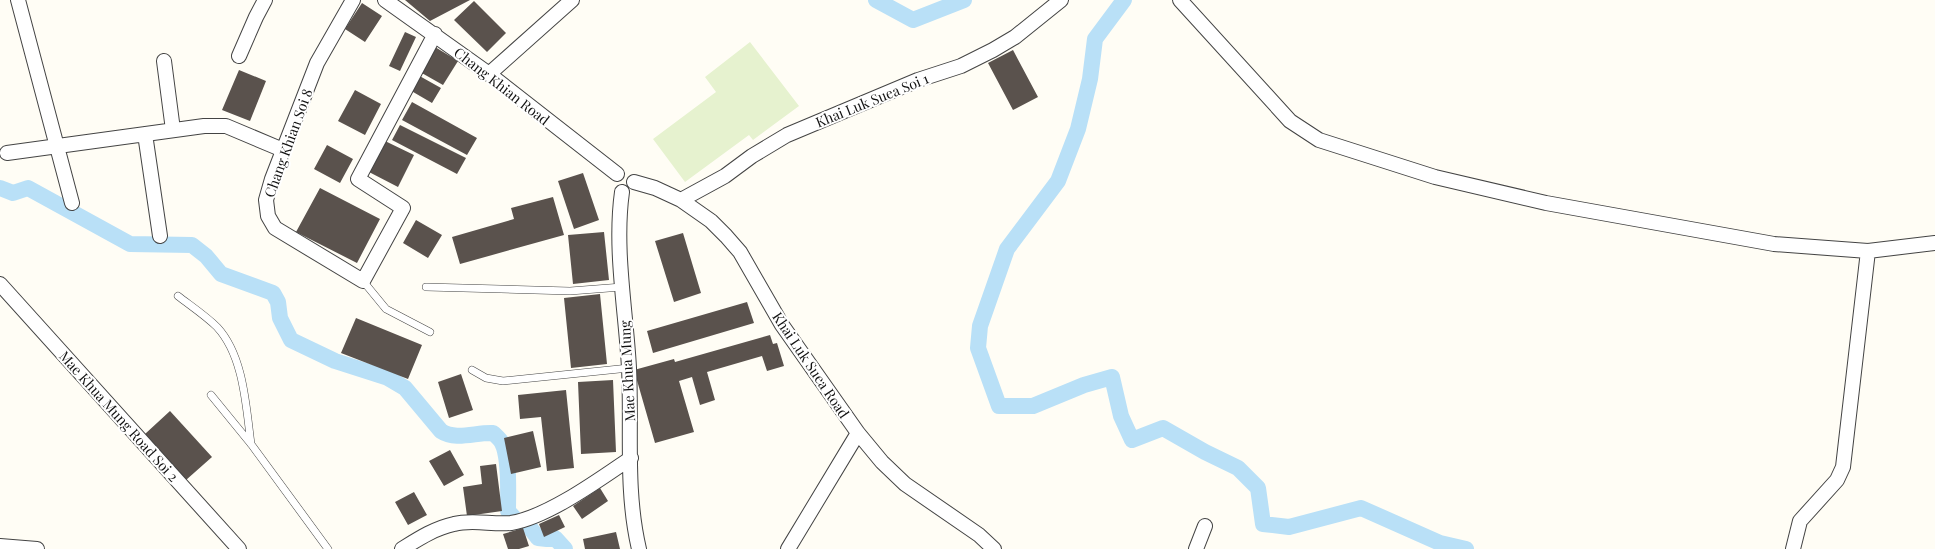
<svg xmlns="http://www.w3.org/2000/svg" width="1935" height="549" font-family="'Playfair Display',serif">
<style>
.pitch{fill:#e6f2cf}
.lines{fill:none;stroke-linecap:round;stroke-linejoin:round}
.canal{stroke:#b9e0f7;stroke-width:16}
.building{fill:#5a524d}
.service-casing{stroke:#444;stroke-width:8}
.minor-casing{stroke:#444;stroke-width:16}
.service{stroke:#fff;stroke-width:7}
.minor{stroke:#fff;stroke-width:14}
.labels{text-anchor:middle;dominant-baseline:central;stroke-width:4;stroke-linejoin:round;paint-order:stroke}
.street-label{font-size:14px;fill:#111;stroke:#fff}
</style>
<rect width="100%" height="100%" fill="#fffdf5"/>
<path class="pitch" d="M750,42L799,106L753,140L749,135L685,182L653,139L716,92L705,77Z"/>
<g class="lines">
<path class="canal" d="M876,0L913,20L964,0
M1124,0L1095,39L1090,79L1078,129L1058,181L1007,249L980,326L978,348L999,406H1033L1084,385L1112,377L1121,416L1132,440L1163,428L1205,452L1238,468L1258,488L1263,524L1289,527L1361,508L1440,543L1466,549
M0,188L13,193L28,188L130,244L192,245L206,256L221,274L273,293L278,302L280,318L291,340L335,361L388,378L405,388L441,431C456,441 476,432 493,433C496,436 500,439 502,443C510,458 508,493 508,511L517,521L528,525L538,538L547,539L555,538L565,549"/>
</g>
<path class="building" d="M405,0H470L430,21Z
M474,1L506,33L487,52L454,20Z
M362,3L382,16L365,42L345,29Z
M405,32L416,37L400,71L389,66Z
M435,47L458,61L443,85L420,72Z
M1013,50L1038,97L1013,110L988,63Z
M239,70L266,81L250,121L222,110Z
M416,74L441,88L432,103L408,89Z
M355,90L381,104L365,135L338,121Z
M412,102L477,138L467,155L402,120Z
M400,125L466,158L457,174L392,140Z
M385,141L414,155L398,187L369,172Z
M327,145L353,159L340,183L314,169Z
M583,173L599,220L574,229L558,181Z
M320,188L380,219L357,263L296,232Z
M553,197L564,235L460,264L452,237L514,219L511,208Z
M416,220L442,235L428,258L403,243Z
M604,232L609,280L573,284L568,235Z
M683,233L701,293L674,302L655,241Z
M600,294L607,364L571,368L564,298Z
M747,302L754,323L653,353L647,331Z
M356,318L422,345L408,379L341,353Z
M770,335L773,344L777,343L784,366L767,371L762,356L707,372L715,400L700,405L692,377L679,381L694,432L655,443L634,370L674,359L675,362Z
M461,374L473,410L449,418L438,382Z
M613,380L616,452L581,454L578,382Z
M566,390L574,468L547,471L541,417L520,419L518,395Z
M170,411L212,457L186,480L145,434Z
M533,431L541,467L511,474L504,438Z
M450,450L464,475L444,486L429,461Z
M496,464L502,511L467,516L463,487L482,484L480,466Z
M600,488L608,501L582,519L573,506Z
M414,492L427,515L408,525L395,502Z
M559,515L565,527L544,537L539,524Z
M523,528L529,546L519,549H508L503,534Z
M616,532L620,549H585L583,539Z"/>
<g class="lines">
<defs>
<path id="service" d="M363,281L386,309L430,332
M426,287L570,291L622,287
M178,296C191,306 206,316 217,327C244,356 246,407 251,444
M472,370L486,378L503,381L629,368
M211,395L251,444L328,549"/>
<path id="minor" d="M18,0L72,203
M353,0L317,63L272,179L266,200L268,216L275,228L363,281L403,208L358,179L435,34
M385,0L489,74L617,174
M1180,0L1290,121L1319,140L1435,177L1546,203L1774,244L1868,251L1935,243
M239,56L256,17L265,0
M164,61L173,130
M489,74L572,0
M145,134L160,236
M7,153L204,126H226L283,150
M634,182L655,188L681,200L711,221L726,236L740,252L782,325L858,433L882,462L905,484L979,535L994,549
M622,192C614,249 626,311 629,368C632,428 625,490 639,549
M681,200L725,176L752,156L787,135L918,80L961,66L993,50L1015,37L1061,0
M0,284L239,549
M0,546L37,549
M402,549C418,539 435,528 454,524C472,519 493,525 511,523C548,517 600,479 631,458
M788,549L858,433
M1196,549L1205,526
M1793,549L1800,521L1837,480L1843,467L1868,251"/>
</defs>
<use href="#service" class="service-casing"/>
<use href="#minor" class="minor-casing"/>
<use href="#service" class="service"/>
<use href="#minor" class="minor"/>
</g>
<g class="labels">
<g class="street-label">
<text transform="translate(502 86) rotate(38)">Chang Khian Road</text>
<text transform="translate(872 100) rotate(-22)">Khai Luk Suea Soi 1</text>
<text transform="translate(288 143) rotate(-70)">Chang Khian Soi 8</text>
<text transform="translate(811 365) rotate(56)">Khai Luk Suea Road</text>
<text transform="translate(627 371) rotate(-93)">Mae Khua Mung</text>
<text transform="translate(119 416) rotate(48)">Mae Khua Mung Road Soi 2</text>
</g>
</g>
</svg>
